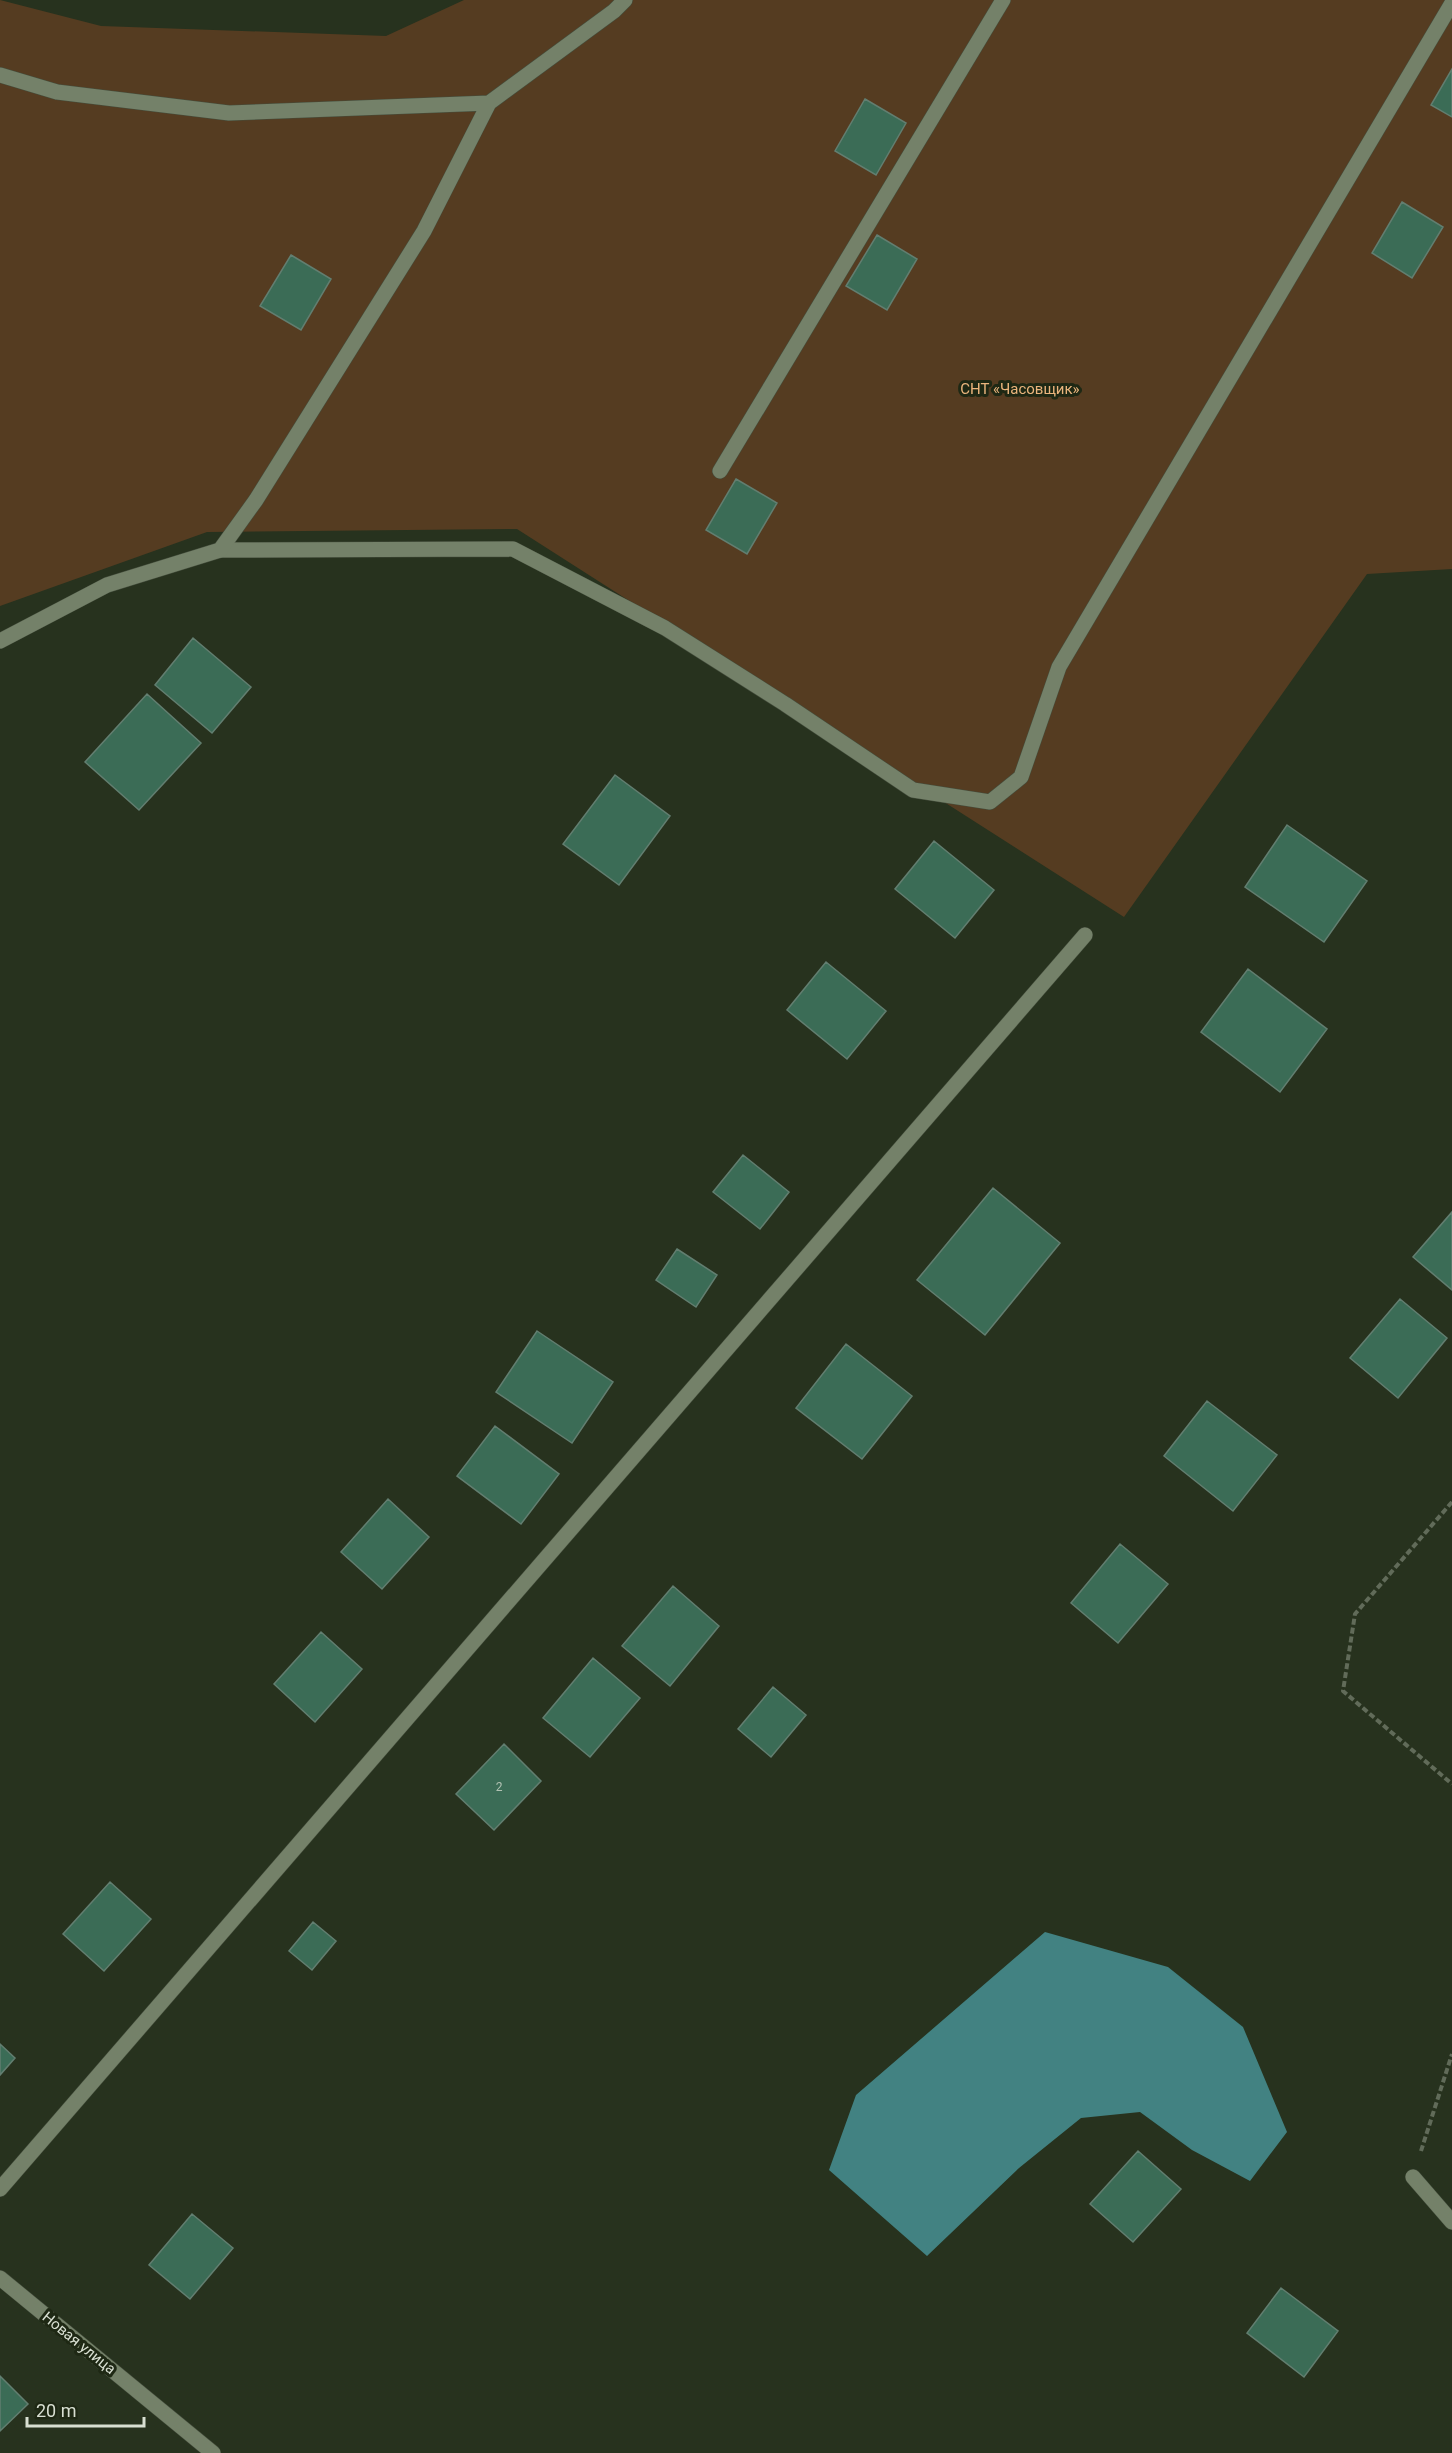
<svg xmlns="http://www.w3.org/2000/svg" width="1452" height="2453" font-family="Roboto,sans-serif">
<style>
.green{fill:#553c21}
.water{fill:#428282}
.building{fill:#3b6c56;stroke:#627e70;stroke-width:1.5}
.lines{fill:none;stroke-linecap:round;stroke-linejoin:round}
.service-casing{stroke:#444d3c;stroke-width:16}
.minor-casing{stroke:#444d3c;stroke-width:16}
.path{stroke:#616b59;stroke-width:4;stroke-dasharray:6 3;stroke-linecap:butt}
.service{stroke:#748169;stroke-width:15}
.minor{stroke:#748169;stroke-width:15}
.labels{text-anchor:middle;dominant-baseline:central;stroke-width:6;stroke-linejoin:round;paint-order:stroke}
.number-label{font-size:12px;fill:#b1c2b3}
.park-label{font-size:15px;fill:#ebb57d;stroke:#1e2814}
.street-label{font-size:15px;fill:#d8dfd2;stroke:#1e2814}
</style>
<rect width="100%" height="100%" fill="#27321e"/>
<path class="green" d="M0,0L101,26L386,36L464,0H1452V569L1367,574L1124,917L517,529L207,532L0,606Z"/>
<path class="water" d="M1045,1932L1168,1967L1243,2027L1287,2132L1250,2181L1192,2150L1140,2112L1081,2118L1019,2168L927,2256L829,2170L856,2095Z"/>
<path class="building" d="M1452,69V117L1431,105Z
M865,99L906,123L876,175L835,151Z
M1402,202L1443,227L1412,278L1372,253Z
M877,235L917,259L887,310L846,286Z
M291,255L331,279L301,330L260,306Z
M736,479L777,503L747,554L706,530Z
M193,638L251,687L212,733L155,685Z
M147,694L201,743L139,810L85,762Z
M615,775L670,816L619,885L563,844Z
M1287,825L1367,881L1324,942L1245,887Z
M934,841L994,890L955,938L895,889Z
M826,962L886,1011L847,1059L787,1010Z
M1248,969L1327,1029L1280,1092L1201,1032Z
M743,1155L789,1192L760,1229L713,1192Z
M993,1188L1060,1243L985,1335L917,1280Z
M1452,1212V1290L1413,1257Z
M677,1249L717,1275L696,1307L656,1280Z
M1400,1299L1447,1338L1398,1398L1350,1358Z
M537,1331L613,1382L572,1443L496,1392Z
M846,1344L912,1396L862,1459L796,1408Z
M1207,1401L1277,1455L1233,1511L1164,1456Z
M495,1426L559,1474L521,1524L457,1476Z
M388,1499L429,1537L382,1589L341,1552Z
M1120,1544L1168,1584L1118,1643L1071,1603Z
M673,1586L719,1626L670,1686L622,1646Z
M321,1632L362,1669L315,1722L274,1684Z
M593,1658L640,1698L590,1757L543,1718Z
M773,1687L806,1715L771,1757L738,1729Z
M504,1744L541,1781L494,1830L456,1794Z
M110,1882L151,1919L104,1971L63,1934Z
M313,1922L336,1941L312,1970L289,1951Z
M0,2044L15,2058L0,2075Z
M1138,2151L1181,2189L1133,2242L1090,2204Z
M192,2214L233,2248L190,2299L149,2265Z
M1281,2288L1338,2331L1304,2377L1247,2333Z
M0,2376L28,2404L0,2431Z"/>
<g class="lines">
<defs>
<path id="service" d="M720,471L1003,0
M220,550L513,549L665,628L785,704L913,790L990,802L1021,777L1059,667L1452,3"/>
<path id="minor" d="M0,75L57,92L229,113L489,103
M0,641L107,585L220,550L256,500L424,231L489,103L614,11L625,0
M1413,2177L1452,2222
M0,2189L1085,935
M0,2278L213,2453"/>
</defs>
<use href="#service" class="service-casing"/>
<use href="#minor" class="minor-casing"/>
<path class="path" d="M1452,1502L1355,1614L1343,1691L1452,1784
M1421,2151L1452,2054"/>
<use href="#service" class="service"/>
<use href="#minor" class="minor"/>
</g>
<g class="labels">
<g class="number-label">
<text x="499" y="1787">2</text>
</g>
<g class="park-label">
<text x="1020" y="389">СНТ «Часовщик»</text>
</g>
<g class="street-label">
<text transform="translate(79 2343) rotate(39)">Новая улица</text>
</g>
</g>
<path d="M27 2417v9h117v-9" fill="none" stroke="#d8dfd2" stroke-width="3"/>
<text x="36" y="2417" font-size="18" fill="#d8dfd2" stroke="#1e2814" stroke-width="4.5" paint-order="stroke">20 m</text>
</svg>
